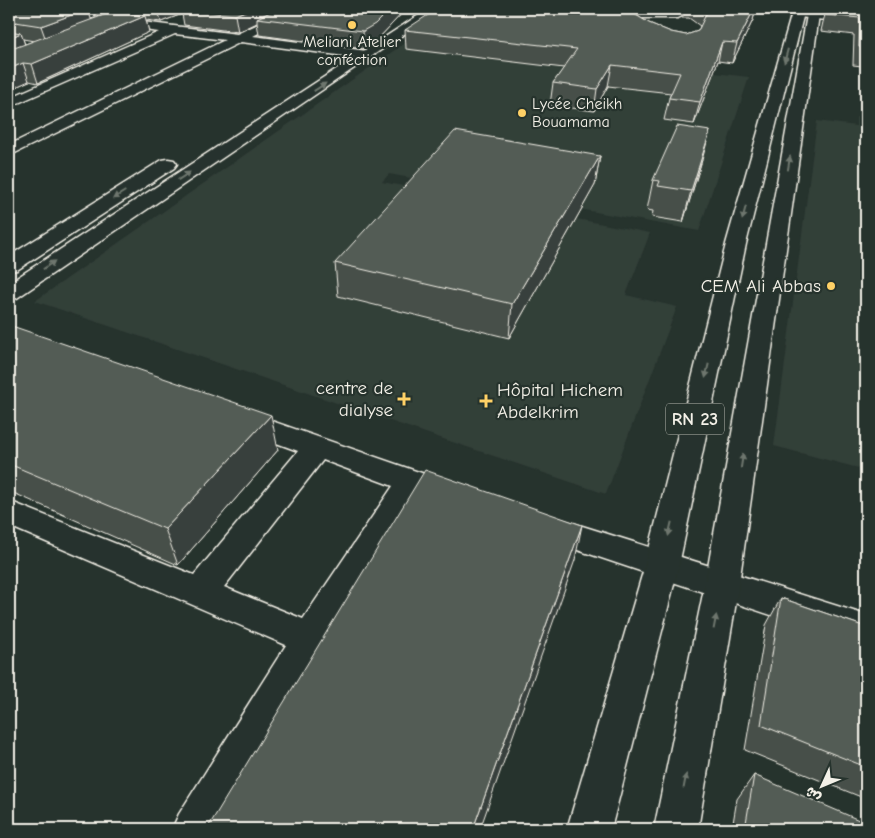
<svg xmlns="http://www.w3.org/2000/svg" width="875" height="838" font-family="'Comic Neue','Playpen Sans Arabic',sans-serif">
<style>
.built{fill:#333f39}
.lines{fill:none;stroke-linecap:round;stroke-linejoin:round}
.street-casing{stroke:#f4f1e8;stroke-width:3}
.secondary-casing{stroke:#f4f1e8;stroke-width:3}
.primary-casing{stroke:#f4f1e8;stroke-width:3}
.street{fill:#26332d;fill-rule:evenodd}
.secondary{fill:#26332d;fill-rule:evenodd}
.primary{fill:#26332d;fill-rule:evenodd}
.wall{fill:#474f49;stroke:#f4f1e8;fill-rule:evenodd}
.shaded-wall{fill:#39403c;stroke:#f4f1e8}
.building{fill:#525c55;stroke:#f4f1e8}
.oneway{fill:#6e766e}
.poi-dot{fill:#ffd166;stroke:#26332d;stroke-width:2}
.labels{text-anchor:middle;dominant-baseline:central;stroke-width:4.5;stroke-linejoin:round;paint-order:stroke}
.far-poi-label{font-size:16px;fill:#f4f1e8;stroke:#26332d}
.shield{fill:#26332d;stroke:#b6b8b0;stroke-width:1}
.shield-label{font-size:18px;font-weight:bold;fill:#f4f1e8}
.poi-label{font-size:19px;fill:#f4f1e8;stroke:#26332d;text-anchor:end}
</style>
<rect width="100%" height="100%" fill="#26332d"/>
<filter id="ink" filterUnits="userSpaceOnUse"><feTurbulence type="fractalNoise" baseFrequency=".02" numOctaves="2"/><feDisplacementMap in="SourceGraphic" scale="10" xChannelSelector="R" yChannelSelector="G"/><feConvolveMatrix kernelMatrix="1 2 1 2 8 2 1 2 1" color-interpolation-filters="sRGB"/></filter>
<g filter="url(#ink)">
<path class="built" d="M412,38L749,77L699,231L389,174L382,182L650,233L626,295L677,307L606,494L35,301Z
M856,117L866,119V470L774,446L817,121L856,126Z"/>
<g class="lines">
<defs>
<path id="street" d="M290,9H305L253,36L367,51L374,55L367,59L241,42L9,156V145L225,40L175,34L9,107V98L159,32L111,26L105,22L107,19L111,18L237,34Z
M752,9H787L866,17V25L758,12Z
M600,12H678L684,15L678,18H596L594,16Z
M240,410L462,487L466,495L462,503L451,507L419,495L323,649L218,829H172L179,814L286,645L9,526V501L194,575L298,451L230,426L226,419L230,412ZM323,460L393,486L303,619L224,587Z
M544,514L866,615V647L533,535L528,526L533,517Z"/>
<path id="secondary" d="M428,9H441L17,298L9,300V283Z
M168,159L174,160L177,164L174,168L17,270L9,271V256L162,160Z"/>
<path id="primary" d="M793,9H805L746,244L679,565L611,829H567L645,565L726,244Z
M813,12L819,15L739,584L698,829H654L705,584L807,15Z"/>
</defs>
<use href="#street" class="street-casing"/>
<use href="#secondary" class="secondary-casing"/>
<use href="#primary" class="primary-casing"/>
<use href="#street" class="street"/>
<use href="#secondary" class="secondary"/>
<use href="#primary" class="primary"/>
</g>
<path class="wall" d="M9,9H406L376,41L364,49L259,35L257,23L238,32L184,25L182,14L161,22L146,20L149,32L38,83L29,81L9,90ZM89,13L103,15L91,19ZM23,39L34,41L25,44Z
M451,9H756L753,20L732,63L718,61L694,124L664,120L669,98L671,93L608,86L594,111L550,105L553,83L564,68L406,49L405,30L450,12ZM627,9L682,11L683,12L682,18H689L700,26L698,31L686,35L671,32L649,23Z
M824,9H866V111L862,110V66L853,65L854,35L821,31L823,22L826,11H824Z
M600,156L595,185L509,338L338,296L335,263Z
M702,160L683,222L652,217L653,211L647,210L653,180Z
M9,325L278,450L178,565L9,491Z
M781,598L866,627V799L745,750L766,625Z
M754,775L866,829H732L737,799Z"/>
<path class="shaded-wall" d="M88,9L93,25L47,43L41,26Z
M158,9H181L182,14L161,22Z
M250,9H286L257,18V23L238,32L235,15Z
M390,9H406L376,41L364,49L363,31Z
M754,9H756L753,20L732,63L737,43Z
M145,16L149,32L38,83L32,64Z
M21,33L27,51L9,58V38Z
M722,42L718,61L694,124L700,102Z
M23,63L29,81L9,90V69Z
M612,65L608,86L594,111L597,89Z
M710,131L702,160L683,222L691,191Z
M600,156L595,185L509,338L512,304Z
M271,415L278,450L178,565L165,529Z
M582,525L575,560L480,829H473Z"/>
<path class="building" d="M9,9H88L41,26L9,21Z
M181,9H250L235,15Z
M277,9H390L375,24L363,31L257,18Z
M510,9H626L649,23L671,32L686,35L698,31L708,10L706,9H754L737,43L722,42L700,102L669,98L680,73L612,65L597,89L553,83L577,49L405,30L431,13Z
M827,9H852L866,10V48L859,47L860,18L826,15Z
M112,12L145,16L32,64L23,63L9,69V50Z
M9,31L21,33L9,38Z
M677,126L710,131L691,191L658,186L660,181L653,180Z
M455,131L600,156L512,304L335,263Z
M9,325L271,415L165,529L9,464Z
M425,470L582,525L473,829H207Z
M781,598L866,627V767L761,725Z
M754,775L866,823V829H745Z"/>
<defs><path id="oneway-solid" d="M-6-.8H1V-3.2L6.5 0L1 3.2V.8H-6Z" transform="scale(1.25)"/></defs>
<g class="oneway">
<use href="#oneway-solid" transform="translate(786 56) rotate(105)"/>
<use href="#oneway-solid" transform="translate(320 87) rotate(-33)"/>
<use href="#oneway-solid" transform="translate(789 163) rotate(-81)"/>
<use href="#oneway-solid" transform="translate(184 176) rotate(-33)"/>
<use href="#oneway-solid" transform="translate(119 195) rotate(148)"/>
<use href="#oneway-solid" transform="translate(744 213) rotate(105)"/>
<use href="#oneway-solid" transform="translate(49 265) rotate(-35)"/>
<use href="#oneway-solid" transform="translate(707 371) rotate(103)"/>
<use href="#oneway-solid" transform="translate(742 461) rotate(-81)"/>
<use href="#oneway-solid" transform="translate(670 529) rotate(103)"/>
<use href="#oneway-solid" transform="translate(715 622) rotate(-79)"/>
<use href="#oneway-solid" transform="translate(685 781) rotate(-79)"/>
</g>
</g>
<g class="poi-dot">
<circle cx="352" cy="25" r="5"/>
<circle cx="522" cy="113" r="5"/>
<circle cx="831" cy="286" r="5"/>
<path d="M401.5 391.5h5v5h5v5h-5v5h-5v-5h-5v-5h5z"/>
<path d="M483.5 393.5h5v5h5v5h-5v5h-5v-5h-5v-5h5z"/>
</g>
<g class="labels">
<g class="far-poi-label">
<text x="352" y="42">Meliani Atelier<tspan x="352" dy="18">conféction</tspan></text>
<text x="532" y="104" text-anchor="start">Lycée Cheikh<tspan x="532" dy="18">Bouamama</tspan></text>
</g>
<rect class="shield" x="666" y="403.5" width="58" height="31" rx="4"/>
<g class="shield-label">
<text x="695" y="419">RN 23</text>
</g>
<g class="poi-label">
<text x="821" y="286">CEM Ali Abbas</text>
<text x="393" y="388">centre de<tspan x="393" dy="22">dialyse</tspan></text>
<text x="497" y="390" text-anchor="start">Hôpital Hichem<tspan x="497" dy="22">Abdelkrim</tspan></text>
</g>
</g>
<rect width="875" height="838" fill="none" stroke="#26332d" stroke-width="30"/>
<rect x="15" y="15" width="845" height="808" fill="none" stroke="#f4f1e8" stroke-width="2" filter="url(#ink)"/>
<g transform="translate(822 786) rotate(226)" stroke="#26332d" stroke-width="4" paint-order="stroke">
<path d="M0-4L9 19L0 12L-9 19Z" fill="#f4f1e8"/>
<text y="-8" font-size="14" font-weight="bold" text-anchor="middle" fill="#f4f1e8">ش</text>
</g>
</svg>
